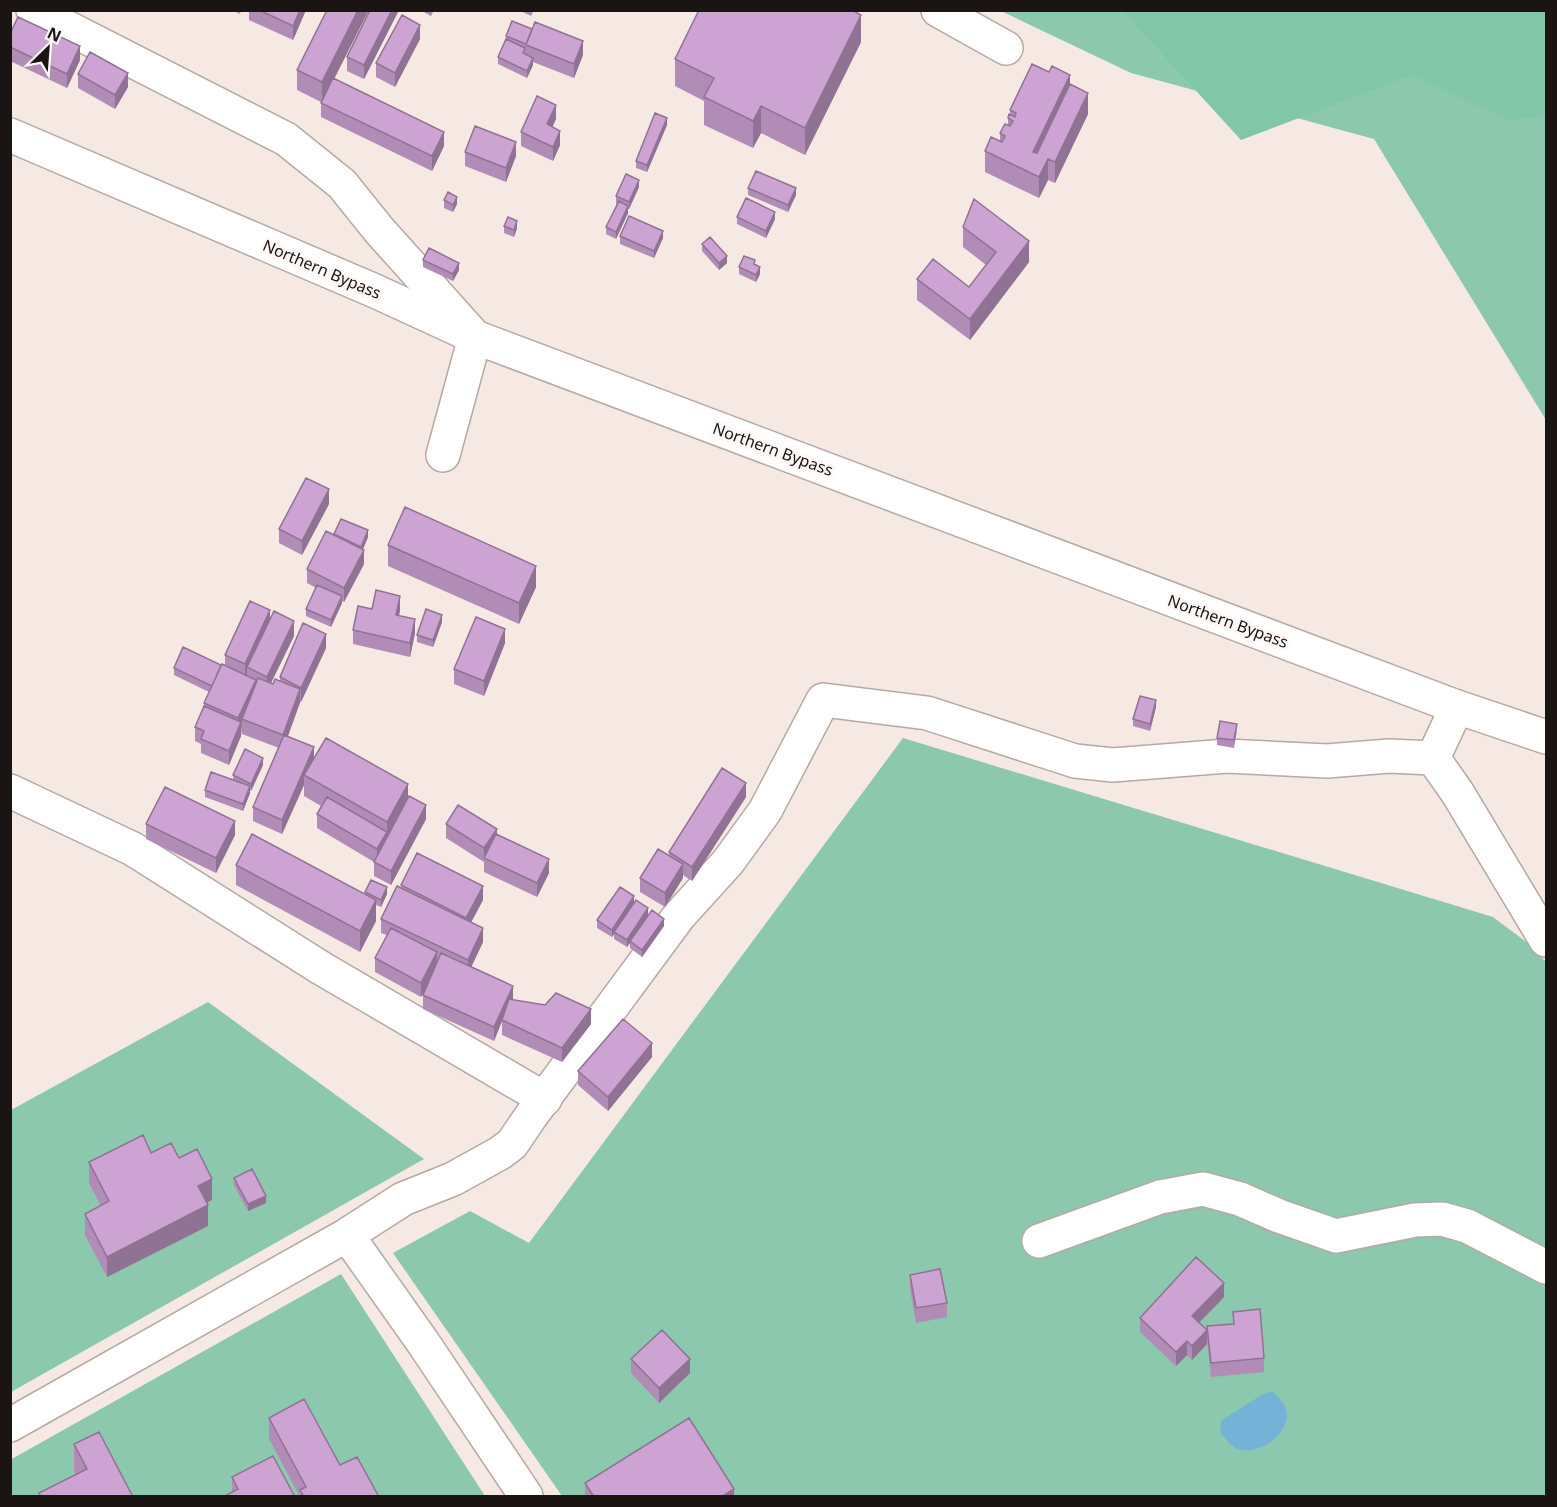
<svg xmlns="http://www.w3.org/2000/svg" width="1557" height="1507" font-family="'Noto Sans',sans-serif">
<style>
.green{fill:#8bc8ad}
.forest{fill:#81c6a7}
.water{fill:#75b2d7}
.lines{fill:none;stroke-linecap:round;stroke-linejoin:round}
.minor-casing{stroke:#b5a9a3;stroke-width:36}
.major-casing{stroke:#b5a9a3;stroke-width:36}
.minor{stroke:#fff;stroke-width:33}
.major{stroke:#fff;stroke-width:33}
.wall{fill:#b08cb6}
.shaded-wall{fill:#907294}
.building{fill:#cda3d4;stroke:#907294;stroke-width:1.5}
.labels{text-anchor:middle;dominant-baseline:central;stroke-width:6;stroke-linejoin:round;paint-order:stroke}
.street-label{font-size:16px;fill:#1a1513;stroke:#fdf8f6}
</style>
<rect width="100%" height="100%" fill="#f6e9e3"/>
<path class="green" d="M1001,11H1546V420L1374,139L1131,73Z
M903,738L1493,917L1529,944L1546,962V1496H562L393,1253L470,1211L529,1243Z
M208,1002L424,1159L11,1392V1110Z
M341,1274L485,1496H11L10,1460Z"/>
<path class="forest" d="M1123,11H1546V115L1510,121L1412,75L1241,140Z"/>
<path class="water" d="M1272,1391C1277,1396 1284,1402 1286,1409C1293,1432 1261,1454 1241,1450C1231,1448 1226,1439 1220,1432L1221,1421L1260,1396Z"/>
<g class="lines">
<defs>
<path id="minor" d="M33,10L286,139L342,184L379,230L475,337L443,455
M938,10L1006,48
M1433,758L1457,792L1546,940
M1433,758L1457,707
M10,791L133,849L321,968L545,1099
M347,1235L422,1341L526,1496
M1039,1241L1160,1197L1203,1189L1240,1199L1279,1216L1336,1236L1415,1220L1442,1219L1467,1226L1546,1267
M10,1425L347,1235L403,1199L453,1179L500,1153L512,1144L531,1116L679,916L728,862L765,811L823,700L927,713L1075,761L1113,765L1227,756L1327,761L1389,756L1433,758"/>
<path id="major" d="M10,135L375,291L475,337L1457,707L1546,737"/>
</defs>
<use href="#minor" class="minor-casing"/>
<use href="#major" class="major-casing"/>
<use href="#minor" class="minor"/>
<use href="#major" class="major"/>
</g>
<path class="wall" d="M232,10H241L240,14Z
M249,10H306L293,40L249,20Z
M370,10H399L364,79L347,71V57Z
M420,10H434L431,16Z
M519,10H534L531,16Z
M10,34L80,60L67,88L10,61Z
M506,36L583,55L574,78L533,62V65L527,78L498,64V57L506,39Z
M420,39L395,87L376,77V63Z
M861,42L805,155L761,133L753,148L704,125V101L675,86V59Z
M297,70L334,79L444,146L432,171L321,117V102L297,90Z
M78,74L128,87L115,109L78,88Z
M1070,85L1088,114L1055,183L1048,180L1039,198L985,172V151L1000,142V133L1008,125V118L1010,115V110Z
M556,119L552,127L560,145L553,161L521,146V132Z
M667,125L647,172L636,168V161Z
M465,152L516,156L506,182L465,166Z
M639,187L629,209H628V213L616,239L606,234V227L617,204H616V196Z
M748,188L796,195L788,212L748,195Z
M444,200L457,204L453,212L444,208Z
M737,217L775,219L766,238L737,224Z
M504,226L517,228L514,237L504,233Z
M963,227L1029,262L970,340L917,300V279L969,287L986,265L963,247Z
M620,236L663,238L654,258L620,244Z
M702,244L727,263L719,270L702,251Z
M423,260L459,270L453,281L423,267Z
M739,267L760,274L756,282L739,274Z
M329,504L302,555L279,543V529Z
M334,534L368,537L363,549L364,564L344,602L342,601V603L331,627L306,616V609L316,588L307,583V569Z
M388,545L536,587L519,624L388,566Z
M372,609L400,610L399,616L415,633L410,657L353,644V630Z
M270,620L294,636L271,683L273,684L280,681V677L326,648L301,702H300L288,736L314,757L408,798L426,819L391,885L374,876V862L317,828V814L321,806L304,796V785L282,834L253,821V807L279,748L242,734V725L241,736L229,765L201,753V744L195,741V727L204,707V703L209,692L174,675V668L221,665L225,666V655Z
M442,622L433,647L417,642V635Z
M505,643L484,696L454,684V669Z
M1156,707L1150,731L1133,726V719Z
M1237,731L1234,748L1217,745V738Z
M263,765L251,791L250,790V793L243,811L205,797V790L233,780V775Z
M746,797L692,881L683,875V878L665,907L640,892V878L669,855V852Z
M146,824L235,835L216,873L146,839Z
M446,824L497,834L549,873L537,897L484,872V862L446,838Z
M236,865L365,894V892L387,894L381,907L376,905V921L360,952L236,885Z
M401,885L483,900L471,922L483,942L471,967L513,1000L591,1024L562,1062L502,1035V1022L494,1041L423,1009V995L424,991L421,997L375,972V958L387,935L381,933V919L401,888Z
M634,902L648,916L664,926L642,957L630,948V943L627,947L614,939V934L612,937L597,928V920Z
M652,1057L608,1111L578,1085V1071Z
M151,1153L179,1158L212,1200L207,1203L208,1226L107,1277L85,1235V1214L101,1206L89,1183V1162Z
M234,1178L266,1203L248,1211L234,1185Z
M910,1275L947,1303V1317L916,1323L910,1289Z
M1224,1297L1199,1323L1207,1344L1192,1360L1187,1355L1176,1366L1140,1332V1318Z
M1233,1312L1264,1358V1372L1211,1377L1207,1340V1326L1233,1324Z
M631,1359L690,1373L659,1403L631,1373Z
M269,1418L340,1465L379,1497H300L269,1439Z
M74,1444L133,1497H39V1493L76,1474L74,1472Z
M232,1477L295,1497L232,1492Z
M585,1483L734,1497H585Z"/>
<path class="shaded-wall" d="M300,10H306L293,40V26Z
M358,10H369L322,103V82Z
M392,10H399L364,79V65Z
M861,15V42L805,155V128Z
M420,25V39L395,87V73Z
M583,41V55L574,78V64Z
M80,46V60L67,88V74Z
M533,58V65L527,78V71Z
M128,73V87L115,109V95Z
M1070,75V96L1033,172V152Z
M1088,93V114L1055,183V162Z
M556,105V119L547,139V124Z
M761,106V133L753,148V121Z
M667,118V125L647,172V165Z
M560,131V145L553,161V147Z
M444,132V146L432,171V156Z
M516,142V156L506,182V168Z
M1048,159V180L1039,198V177Z
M639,180V187L629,209V202Z
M796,188V195L788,212V205Z
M457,197V204L453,212V205Z
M628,206V213L616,239V232Z
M775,212V219L766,238V231Z
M517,221V228L514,237V230Z
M663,231V238L654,258V251Z
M1029,241V262L970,340V319Z
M727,256V263L719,270V263Z
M459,263V270L453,281V274Z
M760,267V274L756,282V275Z
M329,489V504L302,555V541Z
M368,530V537L361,554V547Z
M364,550V564L344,602V588Z
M536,566V587L519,624V603Z
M342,596V603L331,627V620Z
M400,596V610L396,630V615Z
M270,610V625L247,667V673L245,678V664Z
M442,615V622L433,647V640Z
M415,619V633L410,657V643Z
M294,621V636L267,691V677Z
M505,629V643L484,696V681Z
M326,634V648L301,702V688Z
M256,680V694L242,719L241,736L229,765V751L238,730V718Z
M300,689V703L283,749V735Z
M1156,700V707L1150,731V724Z
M314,747V762L304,775V785L282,834V820Z
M263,758V765L251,791V784Z
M746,783V797L692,881V867Z
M408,784V805L387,843V822Z
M250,786V793L243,811V804Z
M426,805V819L391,885V871Z
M235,821V835L216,873V858Z
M497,829V843L484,858V848Z
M387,832V846L377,863V849Z
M549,859V873L537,897V883Z
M683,864V878L665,907V893Z
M483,886V900L466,932V918Z
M387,887V894L381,907V900Z
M634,896V903L612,937V930Z
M376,900V921L360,952V931Z
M648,908V916L630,941V943L627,947V940Z
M664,919V926L642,957V950Z
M483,928V942L468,974V960Z
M437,952V966L421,997V983Z
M513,986V1000L502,1020L494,1041V1027Z
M591,1009V1024L562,1062V1048Z
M652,1043V1057L608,1111V1097Z
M212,1179V1200L198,1207V1186Z
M266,1196V1203L248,1211V1204Z
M208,1205V1226L107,1277V1257Z
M1224,1283V1297L1192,1330V1316Z
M1207,1330V1344L1192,1360V1346Z
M1187,1341V1355L1176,1366V1352Z
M690,1359V1373L659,1403V1388Z
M734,1489V1497H721Z"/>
<path class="building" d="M259,10H300L293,26Z
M327,10H358L322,82L297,70Z
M370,10H392L364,65L347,57Z
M699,10H852L861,15L805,128L761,106L753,121L704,97L714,78L675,59Z
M402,15L420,25L395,73L376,63Z
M18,17L80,46L67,74L10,47V34Z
M512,21L532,29L526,44L506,36Z
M535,22L583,41L574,64L526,45Z
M506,39L525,48L523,53L533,58L527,71L498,57Z
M90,52L128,73L115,95L78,74Z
M1032,64L1049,72L1052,66L1070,75L1033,152L1037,153L1070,84L1088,93L1055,162L1048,159L1039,177L985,151L991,137L1002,142L1005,136L1000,133L1005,124L1010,126L1013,121L1008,118L1009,114L1015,117L1016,113L1010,110Z
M333,78L444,132L432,156L321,103Z
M537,96L556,105L547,124L560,131L553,147L521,132Z
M655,113L667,118L647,165L636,161Z
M475,126L516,142L506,168L465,152Z
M756,171L796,188L788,205L748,188Z
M626,174L639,180L629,202L616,196Z
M448,192L457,197L453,205L444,200Z
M746,198L775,212L766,231L737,217Z
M974,199L1029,241L970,319L917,279L933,259L969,287L996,252L963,227Z
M619,201L628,206L616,232L606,227Z
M629,216L663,231L654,251L620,236Z
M508,217L517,221L514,230L504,226Z
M710,237L727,256L719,263L702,244Z
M429,248L459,263L453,274L423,260Z
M744,256L755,260L754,264L760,267L756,275L739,267Z
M306,478L329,489L302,541L279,529Z
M405,507L536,566L519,603L388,545Z
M341,519L368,530L361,547L334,534Z
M326,531L364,550L344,588L307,569Z
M317,585L342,596L331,620L306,609Z
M376,590L400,596L396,615L415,619L410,643L353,630L358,606L372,609Z
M250,601L270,610L245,664L225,655Z
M426,609L442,615L433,640L417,635Z
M274,611L294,621L267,677L247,667Z
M476,617L505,629L484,681L454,669Z
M303,623L326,634L301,688L280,677Z
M183,647L221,665L212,686L174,668Z
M222,664L256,680L238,718L204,703Z
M258,678L273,684L275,679L300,689L283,735L242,719Z
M1140,696L1156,700L1150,724L1133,719Z
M204,706L241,722L229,751L201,739L204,731L195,727Z
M1220,721L1237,724L1234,740L1217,738Z
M284,735L314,747L282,820L253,807Z
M326,738L408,784L387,822L304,775Z
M245,749L263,758L251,784L233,775Z
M722,768L746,783L692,867L669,852Z
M211,772L250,786L243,804L205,790Z
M165,787L235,821L216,858L146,824Z
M409,796L426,805L391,871L374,862Z
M327,797L387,832L377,849L317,814Z
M458,805L497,829L484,848L446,824Z
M252,834L376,900L360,931L236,865Z
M496,834L549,859L537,883L484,858Z
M658,849L683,864L665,893L640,878Z
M417,853L483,886L466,918L401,885Z
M371,880L387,887L381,900L365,892Z
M397,886L483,928L468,960L381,919Z
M620,887L634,896L612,930L597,920Z
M636,900L648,908L627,940L614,932Z
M652,910L664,919L642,950L630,941Z
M391,928L437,952L421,983L375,958Z
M441,953L513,986L494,1027L423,995Z
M556,993L591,1009L562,1048L502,1020L509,999L545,1005Z
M623,1019L652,1043L608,1097L578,1071Z
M143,1135L151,1153L171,1143L179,1158L197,1149L212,1179L198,1186L208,1205L107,1257L85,1214L109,1201L89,1162Z
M252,1169L266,1196L248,1204L234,1178Z
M1196,1257L1224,1283L1192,1316L1207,1330L1192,1346L1187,1341L1176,1352L1140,1318Z
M940,1269L947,1303L916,1308L910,1275Z
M1260,1309L1264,1358L1211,1363L1207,1326L1234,1324L1233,1312Z
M662,1330L690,1359L659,1388L631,1359Z
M304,1399L340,1465L357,1457L379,1497H304L300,1490L306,1487L269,1418Z
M689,1418L734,1489L721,1497H594L585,1483Z
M99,1432L133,1497H41L39,1493L87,1469L74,1444Z
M273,1456L295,1497H223L238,1489L232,1477Z"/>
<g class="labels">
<g class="street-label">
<text transform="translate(322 269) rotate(23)">Northern Bypass</text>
<text transform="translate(773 449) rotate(20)">Northern Bypass</text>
<text transform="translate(1228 621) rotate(20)">Northern Bypass</text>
</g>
</g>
<rect width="1557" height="1507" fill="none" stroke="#1a1513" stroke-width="24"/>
<g transform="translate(48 48) rotate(25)" stroke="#fdf8f6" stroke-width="4.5" paint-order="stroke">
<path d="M0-4.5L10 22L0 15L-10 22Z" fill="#1a1513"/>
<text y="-9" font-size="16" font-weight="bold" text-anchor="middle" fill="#1a1513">N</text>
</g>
</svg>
